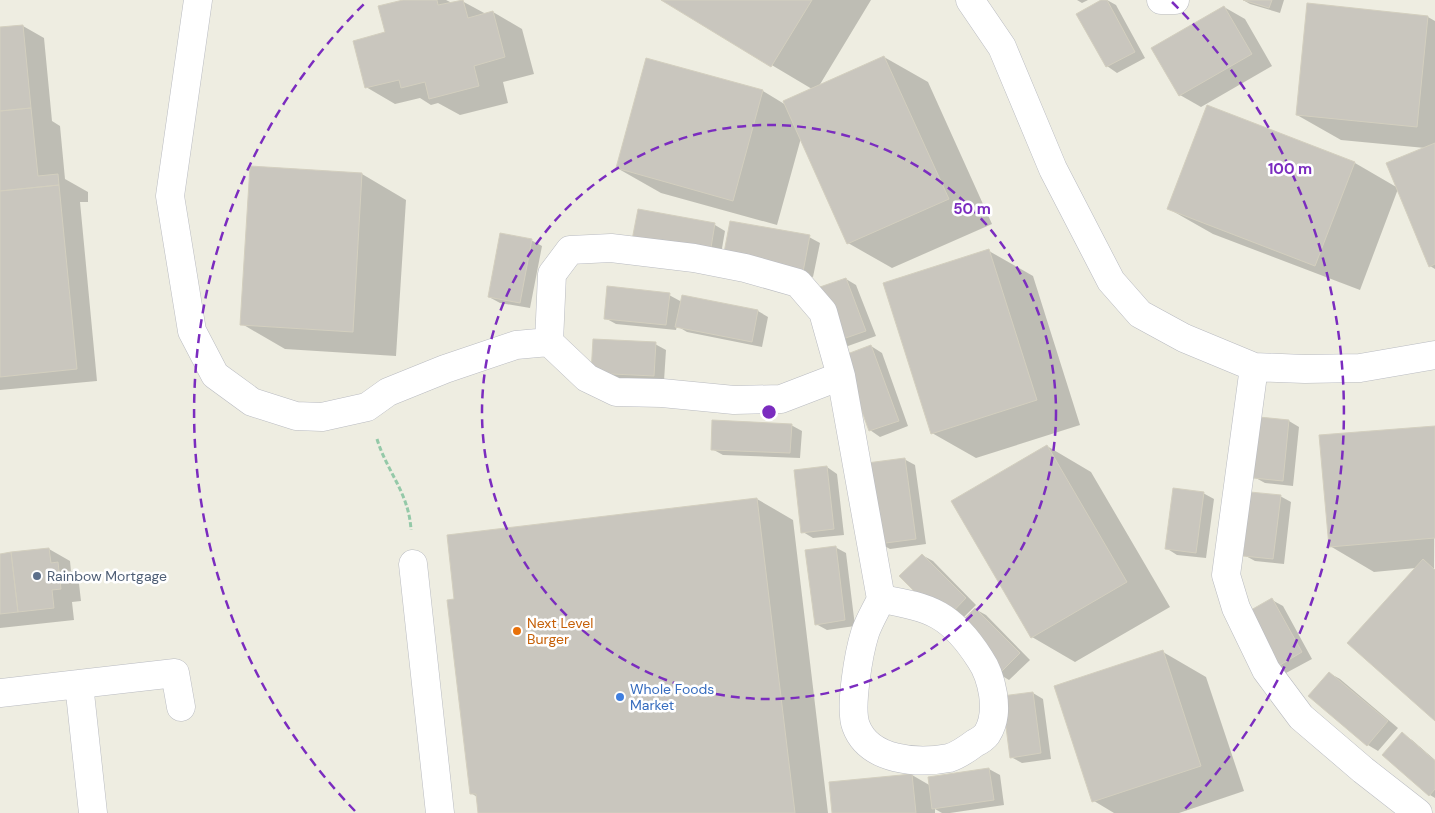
<svg xmlns="http://www.w3.org/2000/svg" width="1435" height="813" font-family="'DM Sans',sans-serif">
<style>
.shadow{fill:#0003}
.building{fill:#c9c6be;stroke:#d3cfbf}
.lines{fill:none;stroke-linecap:round;stroke-linejoin:round}
.minor-casing{stroke:#b9bbc1;stroke-width:29}
.path{stroke:#94c9a8;stroke-width:3;stroke-dasharray:5 2.5;stroke-linecap:butt}
.minor{stroke:#fff;stroke-width:28}
.ring{fill:none;stroke:#7b2cbf;stroke-width:2.5;stroke-dasharray:9 6}
.service-dot{fill:#5c6f8a;stroke:#fff;stroke-width:2}
.food-dot{fill:#e8710a;stroke:#fff;stroke-width:2}
.shop-dot{fill:#3f7fe0;stroke:#fff;stroke-width:2}
.labels{text-anchor:middle;dominant-baseline:central;stroke-width:5;stroke-linejoin:round;paint-order:stroke}
.service-label{font-size:14px;fill:#4e5e75;stroke:#fff;text-anchor:start}
.food-label{font-size:14px;fill:#c56008;stroke:#fff;text-anchor:start}
.shop-label{font-size:14px;fill:#366cbe;stroke:#fff;text-anchor:start}
.centre{fill:#7b2cbf;stroke:#fff;stroke-width:2.5}
.ring-label{font-size:15px;text-anchor:middle;font-weight:bold;fill:#7b2cbf;stroke:#fff;stroke-width:5;stroke-linejoin:round;paint-order:stroke}
</style>
<rect width="100%" height="100%" fill="#eeede1"/>
<path class="shadow" d="M408,0H446L452,3L462,1L486,14L493,12L522,29L534,74L503,82L508,103L460,115L438,103L431,105L420,98L395,104L366,87L386,33Z
M663,0H871L819,86L884,57L928,82L992,224L892,268L848,243L801,138L777,225L661,193L617,168L647,60L763,91L786,105L812,89Z
M1077,0H1088L1082,3Z
M1104,0H1107L1116,5L1145,58L1117,73L1107,66Z
M1243,0H1284L1280,13L1250,4Z
M1308,5L1428,17L1435,21V269L1430,266L1398,189L1360,290L1213,234L1169,209L1208,107L1355,163L1398,188L1425,148L1341,140L1297,115Z
M1224,7L1245,19L1272,66L1201,107L1180,95Z
M23,26L44,38L52,121L60,126L65,179L88,192V202H80L97,381L0,390V29Z
M251,168L362,174L406,200L396,356L285,349L242,324Z
M639,211L715,225L725,231L720,260Z
M809,237L820,243L813,277L735,263Z
M531,240L542,246L530,308L500,303L489,297Z
M989,251L1033,276L1080,425L976,458L932,433Z
M846,279L856,285L876,336L848,346L838,340Z
M669,295L682,302L683,296L758,311L768,317L762,347L687,332L677,326L676,330L616,324L605,318Z
M655,344L666,350L664,381L603,378Z
M871,346L882,353L908,426L880,437L870,430Z
M1260,418L1289,421L1299,427L1293,486L1265,483L1254,477Z
M791,425L802,431L800,458L723,455L712,449Z
M1435,427L1434,567L1435,719L1416,568L1374,572L1330,546Z
M1047,446L1091,472L1170,607L1075,662L1032,637Z
M904,459L915,465L926,544L890,549L879,543Z
M827,467L837,474L844,535L813,538L803,532Z
M1203,493L1214,499L1206,558L1177,555L1166,548Z
M1280,496L1291,502L1284,564L1255,561L1244,555Z
M757,499L793,520L828,813H479L477,797L471,793Z
M835,547L846,553L855,626L827,630L816,624Z
M49,549L70,561L71,571L78,575L81,601L72,602L74,620L0,628V555Z
M922,555L933,561L976,605L955,626Z
M1272,600L1283,606L1312,659L1286,673L1276,667Z
M975,609L986,615L1030,660L1009,680L999,674Z
M1163,652L1206,677L1244,791L1179,813H1114L1094,801Z
M1329,673L1340,679L1398,728L1378,751L1368,745Z
M1033,693L1043,699L1051,759L1022,763L1011,757Z
M1402,734L1412,740L1435,760V798L1430,795Z
M989,769L1000,775L1004,805L950,813H942L935,809V813H833L912,775L931,786Z"/>
<path class="building" d="M403,0H437L438,5L463,0L468,18L493,11L505,57L474,66L479,86L429,99L425,82L401,88L399,80L365,88L353,41L385,32L378,6Z
M661,0H812L771,67Z
M1101,0H1107L1135,52L1106,67L1076,14Z
M1243,0H1272L1269,8Z
M1307,3L1428,16L1417,127L1296,115Z
M1224,6L1252,54L1179,96L1151,48Z
M23,25L31,108L0,111V27Z
M884,56L949,199L847,244L783,101Z
M646,58L763,90L733,201L616,168Z
M1207,105L1355,162L1315,266L1167,209Z
M31,108L38,176L58,174L59,185L0,191V111Z
M1435,143V264L1429,267L1386,163Z
M250,166L362,173L353,332L240,325Z
M59,185L77,369L0,377V191Z
M638,209L715,223L710,254L632,240Z
M730,221L810,235L803,272L723,258Z
M500,233L532,239L520,303L488,297Z
M989,249L1037,400L931,434L883,283Z
M846,278L866,331L837,341L817,288Z
M607,286L670,293L666,325L604,319Z
M682,295L758,310L752,342L675,327Z
M593,339L656,342L654,376L591,373Z
M871,345L899,421L869,431L842,356Z
M1259,417L1289,420L1283,481L1253,478Z
M712,420L792,424L790,453L711,450Z
M1435,426V538L1329,547L1319,435Z
M1047,445L1127,582L1031,638L951,501Z
M905,458L916,539L878,544L867,463Z
M827,466L834,529L801,533L794,470Z
M1173,488L1204,492L1196,553L1165,549Z
M1250,492L1281,495L1273,559L1243,556Z
M757,498L795,813H478L476,794H470L447,600L454,599L447,535Z
M836,546L845,620L815,625L805,550Z
M49,548L51,563L58,562L61,589L52,590L54,608L18,612L11,552Z
M11,552L18,612L0,614V554Z
M922,554L966,598L944,621L899,576Z
M1423,559L1435,570V721L1347,643Z
M1272,598L1302,652L1275,668L1244,614Z
M975,608L1020,653L998,675L953,630Z
M1163,650L1201,766L1092,802L1054,686Z
M1329,672L1388,721L1367,746L1308,696Z
M1033,692L1041,753L1010,758L1002,696Z
M1402,732L1435,761V789L1429,796L1382,755Z
M989,768L994,800L932,809L928,777Z
M912,774L916,813H832L829,782Z"/>
<g class="lines">
<defs>
<path id="minor" d="M198,0L170,196L192,331L215,375L252,402L296,416L322,417L367,407L388,392L445,369L516,345L549,342L552,274L570,250L611,248L694,258L745,268L798,283L823,312L841,376L881,599
M970,0L1002,47L1053,169L1111,281L1140,314L1184,338L1254,367L1305,369L1360,368L1435,355
M1161,0H1175
M549,342L587,378L616,392L662,393L734,400L781,399L841,376
M1254,367L1226,575L1236,608L1266,670L1301,717L1363,770L1418,813
M413,564L440,813
M881,599C931,607 952,615 980,659C987,669 991,682 993,694C995,708 995,721 987,734C984,738 979,741 975,743C967,749 959,755 949,758C918,764 869,761 856,726C849,708 859,652 865,633C869,621 876,610 881,599Z
M79,684L175,673L181,707
M0,693L79,684L93,813"/>
</defs>
<use href="#minor" class="minor-casing"/>
<path class="path" d="M377,439C387,472 409,493 411,530"/>
<use href="#minor" class="minor"/>
</g>
<g class="ring">
<circle cx="769" cy="412" r="287"/>
<path d="M355 811A575 575 0 0 1 366 2M1172 2A575 575 0 0 1 1183 811"/>
</g>
<circle class="service-dot" cx="37" cy="576" r="5"/>
<circle class="food-dot" cx="517" cy="631" r="5"/>
<circle class="shop-dot" cx="620" cy="697" r="5"/>
<g class="labels">
<g class="service-label">
<text x="47" y="576">Rainbow Mortgage</text>
</g>
<g class="food-label">
<text x="527" y="623">Next Level<tspan x="527" dy="16">Burger</tspan></text>
</g>
<g class="shop-label">
<text x="630" y="689">Whole Foods<tspan x="630" dy="16">Market</tspan></text>
</g>
</g>
<circle cx="769" cy="412" r="8" class="centre"/>
<g class="ring-label">
<text x="1290" y="174">100 m</text>
<text x="972" y="214">50 m</text>
</g>
</svg>
